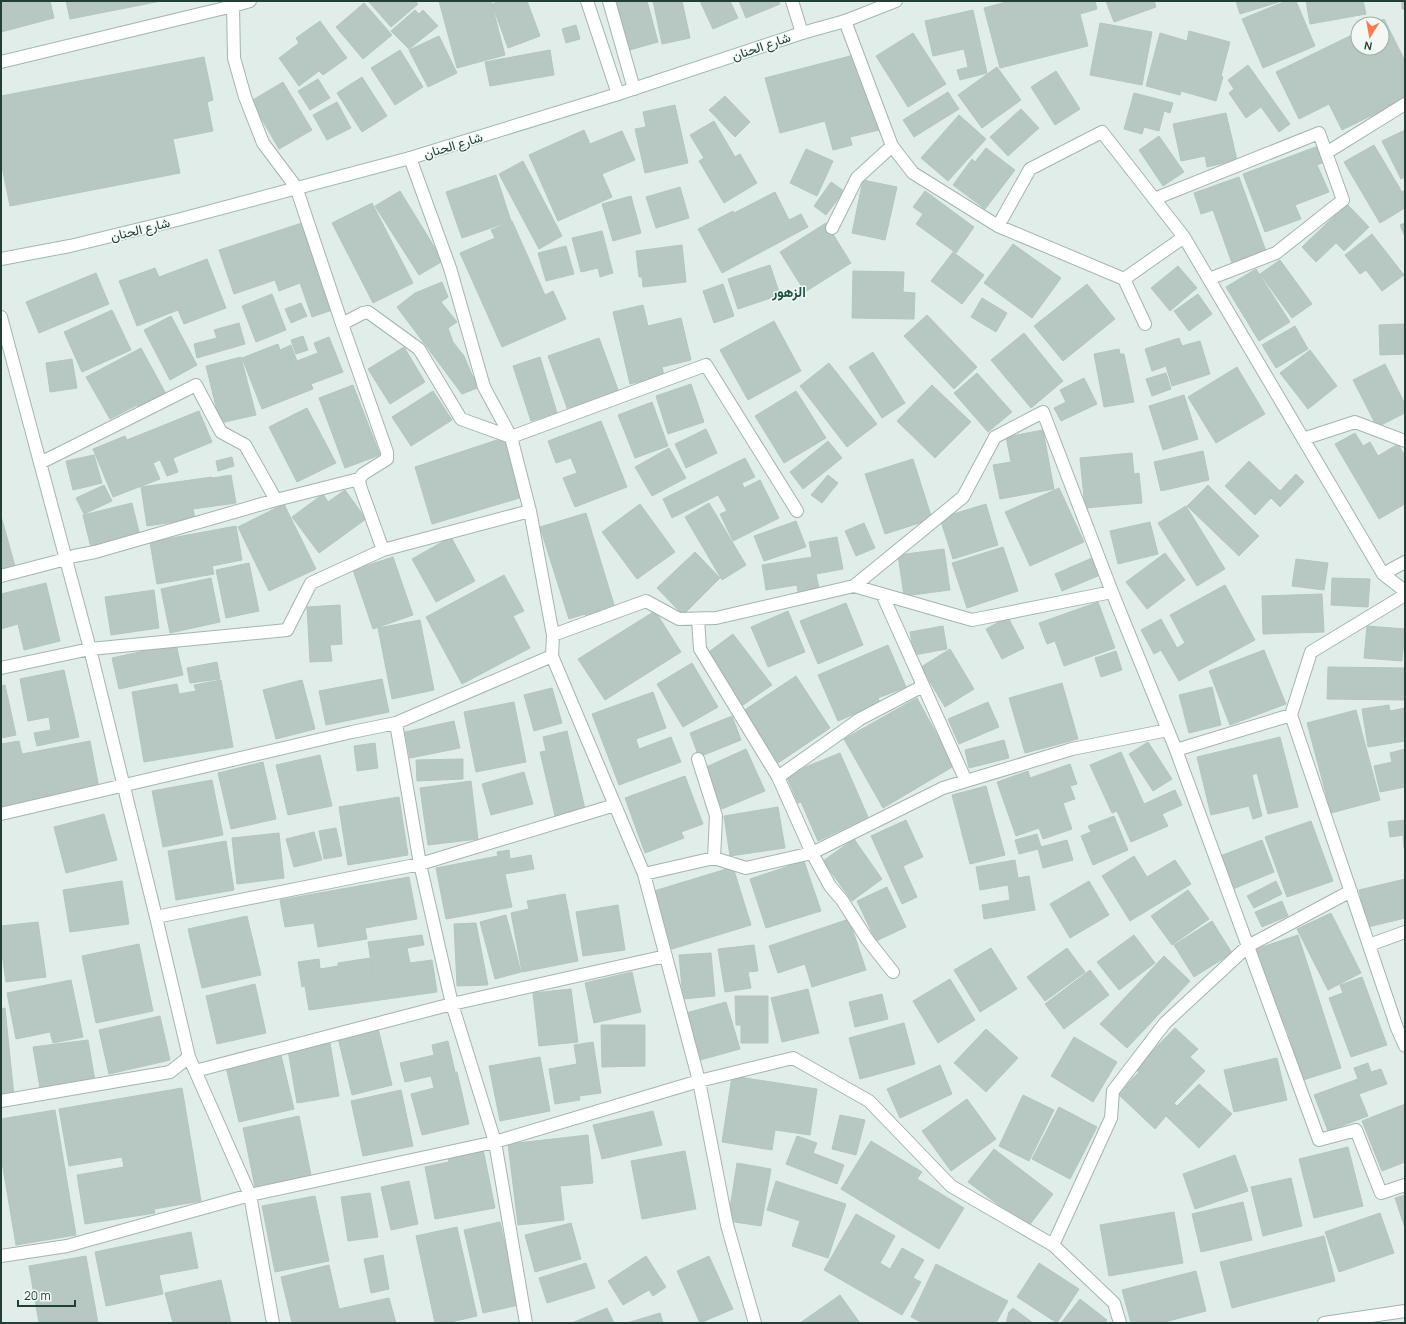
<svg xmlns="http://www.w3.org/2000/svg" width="1406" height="1324" font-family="Manrope,Vazirmatn,sans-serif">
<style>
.building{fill:#b6c8c1;stroke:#b3c7bf}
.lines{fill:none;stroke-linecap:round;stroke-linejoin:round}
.street-casing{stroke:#a3b5af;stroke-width:14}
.secondary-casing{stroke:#9fb9b0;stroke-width:14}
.street{stroke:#fff;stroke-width:12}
.secondary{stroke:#fff;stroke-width:12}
.labels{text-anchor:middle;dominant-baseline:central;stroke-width:3;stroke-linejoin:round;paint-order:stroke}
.street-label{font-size:13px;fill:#203f37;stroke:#f2f9f5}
.neighbourhood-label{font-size:14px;font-weight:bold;fill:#1b5245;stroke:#f2f9f5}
</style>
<rect width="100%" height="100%" fill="#e1ede8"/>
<path class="building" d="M1,1H50L54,18L1,32Z
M66,1H161L70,19Z
M370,1H415L418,4L391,27L369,2Z
M439,1H491L505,55L457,68Z
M500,1H527L540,36L508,48L492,4Z
M613,1H647L658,42L626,51Z
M653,1H682L690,38L662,44Z
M700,1H730L738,18L713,29Z
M739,1H778L780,4L746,18Z
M1010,1H1095L1097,9L1080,14L1088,46L1000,68L984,8Z
M1106,1H1154L1156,7L1114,22Z
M1236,1H1279V2L1240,14Z
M1286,1H1296L1315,46L1263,68L1242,19Z
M1306,1H1363L1366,14L1310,24Z
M1402,1H1405V9H1402Z
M364,3L392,35L363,59L336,27Z
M415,10L419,14L423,10L438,26L409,49L391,31Z
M973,10L987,73L960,80L957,70L968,67L964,49L933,56L925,21Z
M1384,19L1405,61V99L1342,130L1329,104L1299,119L1276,72L1358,32V48H1382V24H1373Z
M320,21L347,58L323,75L319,71L299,86L279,58L299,43L296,38Z
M1100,23L1152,32L1142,85L1090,75Z
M576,25L580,39L566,43L562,29Z
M1189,31L1230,42L1221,76L1223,77L1216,101L1181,91L1180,95L1146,86L1160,33L1187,41Z
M913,33L946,84L908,107L876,56Z
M439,36L457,73L428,87L409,50Z
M400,50L423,87L395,105L371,68Z
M550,50L554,75L490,86L485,62Z
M858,54L879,130L850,137L852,145L833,150L825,121L780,133L765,78Z
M204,57L213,100L207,102L213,131L173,139L180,173L10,206L1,162V96Z
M1248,65L1290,124L1279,132L1261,107L1246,118L1229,93L1234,89L1228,80Z
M997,67L1021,100L982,128L958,95Z
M1056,71L1080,109L1055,125L1031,87Z
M362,77L387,116L362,132L337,93Z
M318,79L330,98L310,110L298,91Z
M283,82L312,130L279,149L251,101Z
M948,92L959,109L914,137L903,120Z
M1134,93L1173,103L1170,113L1164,111L1159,131L1144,127L1142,134L1124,129Z
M725,96L750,122L735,137L709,110Z
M337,102L351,128L327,140L313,115Z
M675,105L688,163L645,173L635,129L646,127L643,112Z
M1021,109L1039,128L1008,156L990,137Z
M1226,113L1237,160L1207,167L1205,156L1181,161L1173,124Z
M959,115L986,139L948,181L921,158Z
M714,121L735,157L740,154L757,183L724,203L699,161L704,158L690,135Z
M584,130L590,144L622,131L635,160L602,174L612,197L558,221L529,155Z
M1405,130V177L1401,179L1382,141Z
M1159,136L1184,172L1163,186L1139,150Z
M1321,145L1327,161L1317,165L1329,192L1295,205L1301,219L1265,232L1243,174Z
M1374,145L1402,192L1405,190V208L1380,223L1344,162Z
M986,148L1015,170L985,209L953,185L972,159L975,162Z
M806,149L833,161L817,196L790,183Z
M523,161L562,236L539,249L499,174Z
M496,175L511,221L462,238L446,192Z
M1239,177L1267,254L1233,266L1213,210L1201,214L1194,193Z
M863,180L897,187L885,240L852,233Z
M831,182L844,191L826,215L814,206Z
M680,187L689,218L656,228L646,197Z
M400,191L443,261L419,275L375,206Z
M925,191L974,227L956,253L916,224L923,214L913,207Z
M775,192L789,220L801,214L808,227L722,273L698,229L733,211L734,213Z
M631,196L641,233L613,241L602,204Z
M372,203L413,283L373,303L332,223Z
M1347,204L1369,227L1344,251L1336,243L1316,262L1302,247Z
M512,221L545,295L553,291L566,319L502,347L460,253L495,238L491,230Z
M305,222L335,309L312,317L300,283L279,291L275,280L234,294L219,250Z
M826,223L851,263L805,292L780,252Z
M1405,223V237L1400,225Z
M602,231L613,273L600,277L598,268L581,272L572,238Z
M1372,234L1404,275L1382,291L1366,270L1360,274L1345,255Z
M1013,244L1061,278L1032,318L984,283Z
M682,245L686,282L643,287L642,277H639L636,251Z
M566,246L574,274L546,281L538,253Z
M953,252L984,275L962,304L931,281Z
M207,259L226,308L184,324L178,310L137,326L119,281L155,268L159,277Z
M1280,260L1312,304L1292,318L1260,274Z
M770,265L780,295L738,309L728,279Z
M1178,266L1197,288L1170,311L1151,288Z
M1256,269L1290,322L1259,341L1226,287Z
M853,271L904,272L903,292L915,293L914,319L852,318Z
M96,273L109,304L39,333L26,302Z
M442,282L448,297L441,302L457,322L448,328L453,342L464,356L472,375L480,387L462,394L397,307L415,293Z
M723,284L734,316L714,323L703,291Z
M1087,284L1115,319L1063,361L1034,326Z
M272,294L286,330L256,342L242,306Z
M1198,294L1212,314L1189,331L1174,311Z
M982,298L1007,313L996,332L971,317Z
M301,303L307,316L291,323L285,309Z
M643,305L648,326L681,318L691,360L662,367L664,376L630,384L613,312Z
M112,310L131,350L82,372L64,332Z
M927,315L977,367L954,389L904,336Z
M171,316L197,365L170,380L144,330Z
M774,321L801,371L748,400L720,350Z
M239,323L245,344L197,358L194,344L217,338L214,330Z
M1404,324L1405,354L1380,355L1379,325Z
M1295,326L1308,349L1276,368L1262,345Z
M1024,333L1063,381L1031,408L991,360Z
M303,336L308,350L296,354L291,340Z
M329,337L343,372L311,384L313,389L262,409L242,358L278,344L280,350L291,345L297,361L318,353L314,343Z
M599,338L620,395L569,413L548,356Z
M1179,338L1182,346L1200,341L1210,374L1172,386L1166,366L1152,371L1145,349Z
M404,347L425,382L390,404L368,369Z
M141,348L166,394L139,409L137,405L110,419L86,377Z
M1119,349L1120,354H1124L1134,402L1104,407L1094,354Z
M1310,350L1337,386L1308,409L1280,373Z
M873,352L905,403L882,418L849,367Z
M241,357L256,415L220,423L206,366Z
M540,357L557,413L531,421L513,366Z
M72,359L77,388L50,392L46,363Z
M829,363L877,424L847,447L800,386Z
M1385,364L1405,404V413L1377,427L1353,380Z
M1237,367L1265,414L1216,443L1188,397Z
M977,373L1012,412L988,432L954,393Z
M1166,373L1171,389L1152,396L1146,379Z
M1084,378L1097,404L1061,421L1054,408L1066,402L1060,390Z
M691,384L704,422L668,434L656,396Z
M353,385L380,455L345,468L319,398Z
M932,385L971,422L935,458L897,421Z
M433,391L452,420L411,446L392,417Z
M796,391L826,438L784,463L755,416Z
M1184,395L1198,439L1163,450L1149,406Z
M652,402L668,446L635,458L618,415Z
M307,408L336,463L297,482L269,427Z
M199,411L212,442L173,458L178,472L167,476L160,460L153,463L160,479L113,497L93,449L125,436L127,440Z
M601,421L627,487L575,507L563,478L577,473L571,458L556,463L548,441Z
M706,429L717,453L686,468L675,444Z
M1043,430L1054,489L1000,499L993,465L1011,462L1006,437Z
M1355,433L1363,446L1370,442L1378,456L1398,444L1405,456V504L1379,519L1335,444Z
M506,437L523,497L432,524L415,467Z
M828,441L842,458L803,489L790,472Z
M669,448L686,478L652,496L635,467Z
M1203,451L1209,480L1161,491L1154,462Z
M1132,453L1134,474L1139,473L1142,503L1085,508L1080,458Z
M94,455L102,483L73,490L66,461Z
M232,457L234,466L218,471L216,461Z
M745,458L755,477L742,483L744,488L760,480L779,518L733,541L720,514L727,511L718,495L672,518L663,499Z
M913,459L932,519L885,534L865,474Z
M1249,461L1280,491L1296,474L1304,482L1280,507L1271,498L1255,515L1225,486Z
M231,475L236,503L193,509L195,519L147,526L141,487L212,477L213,478Z
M828,475L838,483L822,503L811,495Z
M104,485L112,501L84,514L76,498Z
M1208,485L1259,536L1239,556L1187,506Z
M1059,488L1084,542L1030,566L1005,512Z
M345,490L366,519L319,553L292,517L323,494L328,502Z
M132,503L140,536L91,548L83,515Z
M709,503L746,565L722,580L685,517Z
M284,504L316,569L269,591L238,527Z
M640,504L675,552L637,579L602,532Z
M986,504L998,545L953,559L940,518Z
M1186,506L1225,569L1197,586L1158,523Z
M586,513L615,608L586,617L585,614L569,619L540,527Z
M1,516L15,566L1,569Z
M796,521L806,547L764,561L754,536Z
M1150,522L1158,554L1118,564L1110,531Z
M864,523L875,548L856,556L845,531Z
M236,526L242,560L212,566L214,574L157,584L150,542Z
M451,537L475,581L436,602L412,559Z
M837,537L843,569L816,574L819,588L798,592L797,585L766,590L762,565L812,557L809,542Z
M1003,547L1018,591L967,608L952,563Z
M944,549L950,590L904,596L898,555Z
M695,552L720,578L683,615L657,588Z
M1165,553L1185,580L1147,609L1126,582Z
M393,557L413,615L373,629L353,570Z
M1092,558L1100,575L1062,591L1055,574Z
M1296,559L1328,563L1324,590L1292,586Z
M249,563L259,611L226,618L216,570Z
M504,575L524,611L513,616L530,648L462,684L426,617Z
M211,578L220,622L170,633L161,589Z
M1332,578L1370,579L1368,607L1331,605Z
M46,583L60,641L24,650L18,624L1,629V594Z
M1225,585L1255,640L1179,681L1161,650L1154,654L1141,630L1161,619L1177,648L1185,643L1170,615Z
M154,590L159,628L111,635L105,597Z
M1322,594L1324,632L1263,634L1262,596Z
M1098,602L1115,648L1064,666L1055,641L1047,644L1039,623Z
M846,603L863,645L818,664L800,621Z
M340,605L342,644L330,645L332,661L310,662L307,607Z
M655,611L681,652L605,700L578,659Z
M788,611L805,652L768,667L751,627Z
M1008,617L1024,648L1002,659L986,629Z
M420,620L434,690L392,699L378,628Z
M943,626L947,649L914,655L910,632Z
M1367,626L1405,629L1402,661L1364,658Z
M733,634L772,685L743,705L706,654Z
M176,644L183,675L119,689L112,658Z
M888,645L906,687L878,698L880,703L838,721L818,675Z
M950,649L974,689L945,707L921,667Z
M1264,650L1286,704L1230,725L1209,671Z
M1116,651L1122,670L1101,677L1095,658Z
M217,662L220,679L190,683L187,668Z
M692,663L718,707L683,727L657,684Z
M1328,667L1405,668V700L1327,699Z
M64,670L79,737L37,746L34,733L51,730L49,717L28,721L20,679Z
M796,676L830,728L778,763L743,711Z
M382,679L389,712L326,725L319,691Z
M221,680L233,747L144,762L132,692L177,684L179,694L196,691L194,685Z
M302,680L315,729L276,739L263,690Z
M1062,683L1078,739L1025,753L1009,698Z
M5,685L16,735L1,738V686Z
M1212,687L1221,725L1189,733L1179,695Z
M552,688L562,723L534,731L524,695Z
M653,692L666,728L636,739L639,749L671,737L681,762L619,785L592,714Z
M917,698L954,766L883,808L844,739Z
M514,702L526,762L476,772L464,712Z
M988,702L999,727L959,744L948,719Z
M1389,705L1390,711L1405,708V741L1368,747L1362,709Z
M1356,710L1380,800L1331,813L1307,723Z
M732,716L741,740L699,757L690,733Z
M454,721L460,748L410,758L405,732Z
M567,731L585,809L555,816L540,752L546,751L543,737Z
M1280,737L1298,807L1268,814L1257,773L1252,775L1262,816L1253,819L1249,806L1211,815L1197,757Z
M1004,740L1009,758L969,768L965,750Z
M19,741L22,754L90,741L99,788L1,807V744Z
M1148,742L1172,779L1153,791L1129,754Z
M375,743L378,768L357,771L354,746Z
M746,749L765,791L722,809L704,768Z
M1405,749V787L1380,792L1374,766L1392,762L1390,753Z
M1121,752L1144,804L1175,790L1182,805L1162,814L1168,826L1131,842L1117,811L1112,813L1090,765Z
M840,753L868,817L818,841L801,802L798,803L786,775Z
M320,755L332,806L288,815L276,765Z
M463,759V779L417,781L416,760Z
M263,762L276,819L231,829L218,773Z
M1070,764L1077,784L1070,786L1075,799L1063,803L1072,829L1043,839L1039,828L1016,836L997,782L1028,771L1030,778Z
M524,772L533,804L491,815L482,784Z
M685,776L703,824L681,832L684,838L645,853L625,798Z
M212,780L223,835L163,847L152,791Z
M471,781L478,839L428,845L420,788Z
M986,786L1005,855L970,864L952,795Z
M399,797L408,855L348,865L339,807Z
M778,807L785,848L730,856L724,816Z
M104,814L117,860L66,873L54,827Z
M1114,816L1128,850L1093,865L1081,836L1091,832L1088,826Z
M906,820L923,857L903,866L917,897L902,904L871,836Z
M1405,820V848H1404L1403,835L1390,837L1388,822Z
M1311,821L1333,881L1287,897L1265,837Z
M336,828L342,856L324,859L319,831Z
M314,832L322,860L294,867L286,839Z
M279,833L284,878L237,884L232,838Z
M1037,834L1041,847L1067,840L1073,860L1043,868L1038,849L1019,854L1015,840Z
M854,839L882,879L852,901L823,861Z
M1262,840L1274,872L1233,889L1220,856Z
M226,841L234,890L176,900L168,851Z
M509,850L510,859L531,855L534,869L505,874L512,907L446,919L436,868L498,856L497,852Z
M1134,856L1147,877L1175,860L1191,884L1130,921L1102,876Z
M1015,860L1018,878L1029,876L1035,910L984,919L982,905L1010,900L1008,885L980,890L976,867Z
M804,861L821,911L766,928L750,879Z
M733,867L751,925L672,949L654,891Z
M409,877L417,919L365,928L367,939L318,947L314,923L285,927L280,900Z
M1405,879V918L1368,927L1359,890Z
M122,881L129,924L70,932L63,890Z
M1089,881L1109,915L1070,938L1050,904Z
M1276,881L1282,894L1254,908L1247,896Z
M887,887L906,927L876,941L857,901Z
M1188,890L1209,919L1172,945L1151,916Z
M565,894L578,961L522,972L511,913L529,909L527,901Z
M1282,901L1288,916L1262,927L1255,912Z
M618,905L625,950L583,956L576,912Z
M1331,913L1361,973L1328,990L1297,929Z
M506,915L521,972L495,979L480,922Z
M247,916L261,975L202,988L188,929Z
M849,919L866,970L812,987L805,964L778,973L769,946Z
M1212,921L1232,953L1194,977L1174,945Z
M38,922L46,977L6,982L1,947V926Z
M476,923L488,985L457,986L454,924Z
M422,935L424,945L407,948L410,963L432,960L437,992L309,1010L305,986L302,987L298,962L319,959L320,969L338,966V963L370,958L373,975L368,942Z
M1134,935L1155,963L1119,990L1097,962Z
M1298,935L1341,1068L1303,1080L1286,1027L1279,1029L1253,950Z
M139,944L153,1011L96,1023L82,956Z
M754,945L758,971L748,972L751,988L725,992L718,949Z
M991,948L1017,989L980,1012L954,970Z
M1067,948L1085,972L1045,1001L1027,977Z
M711,953L715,996L683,999L679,955Z
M1164,956L1190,981L1127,1048L1100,1024Z
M1090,970L1109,995L1064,1029L1045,1004Z
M632,972L641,1012L594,1023L585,983Z
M1362,977L1387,1045L1351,1057L1329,998L1343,993L1340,985Z
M950,979L975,1020L938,1043L913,1001Z
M71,980L83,1037L53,1043L50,1032L16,1039L7,993Z
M255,984L266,1033L217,1044L206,996Z
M571,989L578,1042L539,1046L533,993Z
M808,989L819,1033L782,1042L771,998Z
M882,994L888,1019L855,1027L849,1002Z
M735,996H768V1043H741V1025H736Z
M726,1002L740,1049L700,1060L686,1013Z
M5,1008L14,1096L1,1097V1009Z
M160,1016L170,1060L109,1074L99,1030Z
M904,1023L915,1064L860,1079L849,1038Z
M601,1025H645V1066L602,1067Z
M378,1028L392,1085L352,1095L338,1038Z
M1175,1028L1198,1049L1190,1057L1205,1071L1174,1103L1177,1106L1199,1084L1232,1114L1199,1148L1166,1116L1155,1129L1118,1094L1139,1072L1135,1069Z
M986,1029L1018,1058L986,1092L954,1063Z
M1074,1037L1117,1062L1093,1102L1051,1076Z
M88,1040L95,1081L40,1088L33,1047Z
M448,1041L455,1072H457L469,1124L422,1135L411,1094L434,1088L431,1076L405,1082L400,1063L443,1053L434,1055L432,1045Z
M593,1042L601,1093L579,1096L580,1100L555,1104L549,1069L577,1064L574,1045Z
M330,1043L339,1096L297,1103L288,1050Z
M281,1055L294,1109L239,1122L226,1067Z
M540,1057L550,1111L500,1121L489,1066Z
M1277,1058L1287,1100L1234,1112L1224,1070Z
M1368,1063L1371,1072L1381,1069L1387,1084L1359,1094L1368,1116L1328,1131L1314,1095L1358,1079L1354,1068Z
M940,1065L952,1094L900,1118L887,1089Z
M732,1076L817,1089L810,1135L775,1130L772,1150L722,1142Z
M182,1088L201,1201L154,1209L155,1213L85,1224L77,1175L124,1167L122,1157L69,1166L59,1109Z
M401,1090L413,1146L363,1156L351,1101Z
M1023,1095L1054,1110L1029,1161L999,1146Z
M967,1099L996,1139L951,1171L922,1131Z
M1405,1104V1162L1382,1171L1362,1121Z
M1059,1107L1097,1127L1070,1179L1032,1159Z
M55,1110L76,1235L16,1245L1,1156V1119Z
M653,1111L662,1145L602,1159L593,1125Z
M840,1115L865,1120L856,1155L832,1149Z
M299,1116L311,1175L255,1187L243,1128Z
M588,1135L593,1183L560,1186L564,1220L518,1225L508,1144Z
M797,1136L817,1143L813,1153L844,1165L837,1184L786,1164Z
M871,1141L922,1172L917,1179L964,1208L939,1249L841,1189Z
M1348,1147L1363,1206L1314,1218L1299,1159Z
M483,1149L495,1208L435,1219L425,1167L449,1162L447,1156Z
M994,1149L1053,1194L1028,1227L968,1182Z
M685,1151L696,1209L642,1219L631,1161Z
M1235,1155L1248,1191L1195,1209L1183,1174Z
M737,1163L771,1169L761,1226L728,1221Z
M1291,1178L1302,1226L1263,1236L1251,1187Z
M409,1181L418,1224L391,1230L381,1187Z
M776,1181L846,1204L828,1258L792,1246L800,1221L767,1210Z
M370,1193L378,1237L348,1241L341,1197Z
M1405,1195V1228L1395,1198Z
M315,1196L329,1261L275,1272L262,1206Z
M1243,1202L1252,1240L1201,1252L1192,1214Z
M1174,1212L1183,1263L1109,1276L1100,1225Z
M1380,1213L1394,1253L1339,1272L1325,1232Z
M856,1214L895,1236L880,1263L890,1269L902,1248L924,1260L913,1278L921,1282L902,1315L824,1270Z
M500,1222L519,1305L483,1313L464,1230Z
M571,1223L581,1259L535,1272L525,1235Z
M457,1227L477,1316L447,1323H435L416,1236Z
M191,1232L198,1268L159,1275L163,1294L106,1306L95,1252Z
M1324,1236L1335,1281L1232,1308L1220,1262Z
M383,1255L389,1289L371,1293L364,1259Z
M86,1256L98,1323H39L29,1266Z
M646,1256L666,1287L653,1296L649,1290L623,1305L608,1281Z
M709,1256L733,1309L700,1323L677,1271Z
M586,1263L595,1288L547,1303L539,1278Z
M1039,1263L1079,1289L1057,1323L1017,1297Z
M936,1264L1008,1301L996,1323H923L911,1317Z
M329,1265L339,1309L389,1298L396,1323H292L281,1277Z
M1196,1271L1206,1311L1161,1323H1131L1122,1290Z
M221,1280L231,1323H173L165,1293Z
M840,1295L860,1323H800Z
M1080,1299L1107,1320L1105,1323H1061Z
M607,1308L614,1323H572Z
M1013,1308L1033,1323H1006L1009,1312Z
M660,1313L663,1323H627Z"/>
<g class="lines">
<defs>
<path id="street" d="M250,1L233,6L234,58L245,97L263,143L296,187L342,324L363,313L368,312L419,349L461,419L511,437L706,365L797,511
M587,1L618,94
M609,1L634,89
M792,1L802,33
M845,21L892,146L913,173L998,226L1124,279L1145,324
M1,62L233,6V1
M1326,153L1405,104
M410,158L450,268L484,387L511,437L530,511L553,635L552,656L644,874L699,1081L727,1225L755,1323
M1154,199L1319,133L1343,200L1276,253L1209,279
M998,226L1030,169L1102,132L1184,237L1383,574L1405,591
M832,228L857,178L892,146
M1124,279L1184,237
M1,317L90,649L156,917L189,1057L250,1195L273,1323
M1303,439L1355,422L1405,441
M40,463L196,385L221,432L245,445L276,500
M383,550L530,511
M1383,574L1405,562
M1,576L66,559L74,556L95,552L276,500L359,479
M854,586L972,620L1112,592
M882,594L966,781
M1405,595L1311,652L1291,715L1397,1028L1405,1046
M698,619L700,649L778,777L812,853L830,886L842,900L867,939L893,972
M553,635L646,601L679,619L716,618L854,586L963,497L995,437L1043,412L1112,592L1176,750L1319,1140L1356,1130L1381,1193L1405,1185
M1,668L90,649L287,630L311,583L383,550L360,486L359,479L363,474L387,459V452L342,324
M396,723L420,864L452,1004L495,1142L526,1323
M1176,750L1291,715
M698,759L716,816L714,858
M778,777L860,719L923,686
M1,814L352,732L396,723L552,656
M644,874L714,858L746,868L812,853L943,788L1072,749L1168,730
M156,917L420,864L615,805
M1369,945L1405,932
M195,1071L452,1004L666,956
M1,1101L170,1072L189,1057
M1053,1245L1111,1118L1113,1091L1165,1023L1248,946L1351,891
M1,1256L67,1246L250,1195L495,1142L699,1081L793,1058L869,1101L951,1186L1053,1245L1114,1303L1120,1323
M1324,1323L1405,1311"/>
<path id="secondary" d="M1,259L70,246L181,219L410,158L618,94L802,33L845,21L896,1"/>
</defs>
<use href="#street" class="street-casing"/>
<use href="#secondary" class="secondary-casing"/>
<use href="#street" class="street"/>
<use href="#secondary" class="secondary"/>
</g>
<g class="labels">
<g class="street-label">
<text transform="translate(761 46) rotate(-19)">شارع الحنان</text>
<text transform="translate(453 145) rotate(-17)">شارع الحنان</text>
<text transform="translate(140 229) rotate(-14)">شارع الحنان</text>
</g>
<g class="neighbourhood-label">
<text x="789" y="291">الزهور</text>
</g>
</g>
<rect width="1406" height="1324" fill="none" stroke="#203f37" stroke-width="4"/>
<g transform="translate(1370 36) rotate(191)"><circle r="19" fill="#f2f9f5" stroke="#9eafa9"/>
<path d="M0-3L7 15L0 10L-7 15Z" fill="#fb7b50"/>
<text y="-6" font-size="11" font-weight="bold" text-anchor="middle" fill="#203f37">N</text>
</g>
<path d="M18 1300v6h57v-6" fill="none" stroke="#203f37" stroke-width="2"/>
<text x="24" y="1300" font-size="12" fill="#203f37" stroke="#f2f9f5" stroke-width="3" paint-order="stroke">20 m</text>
</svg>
